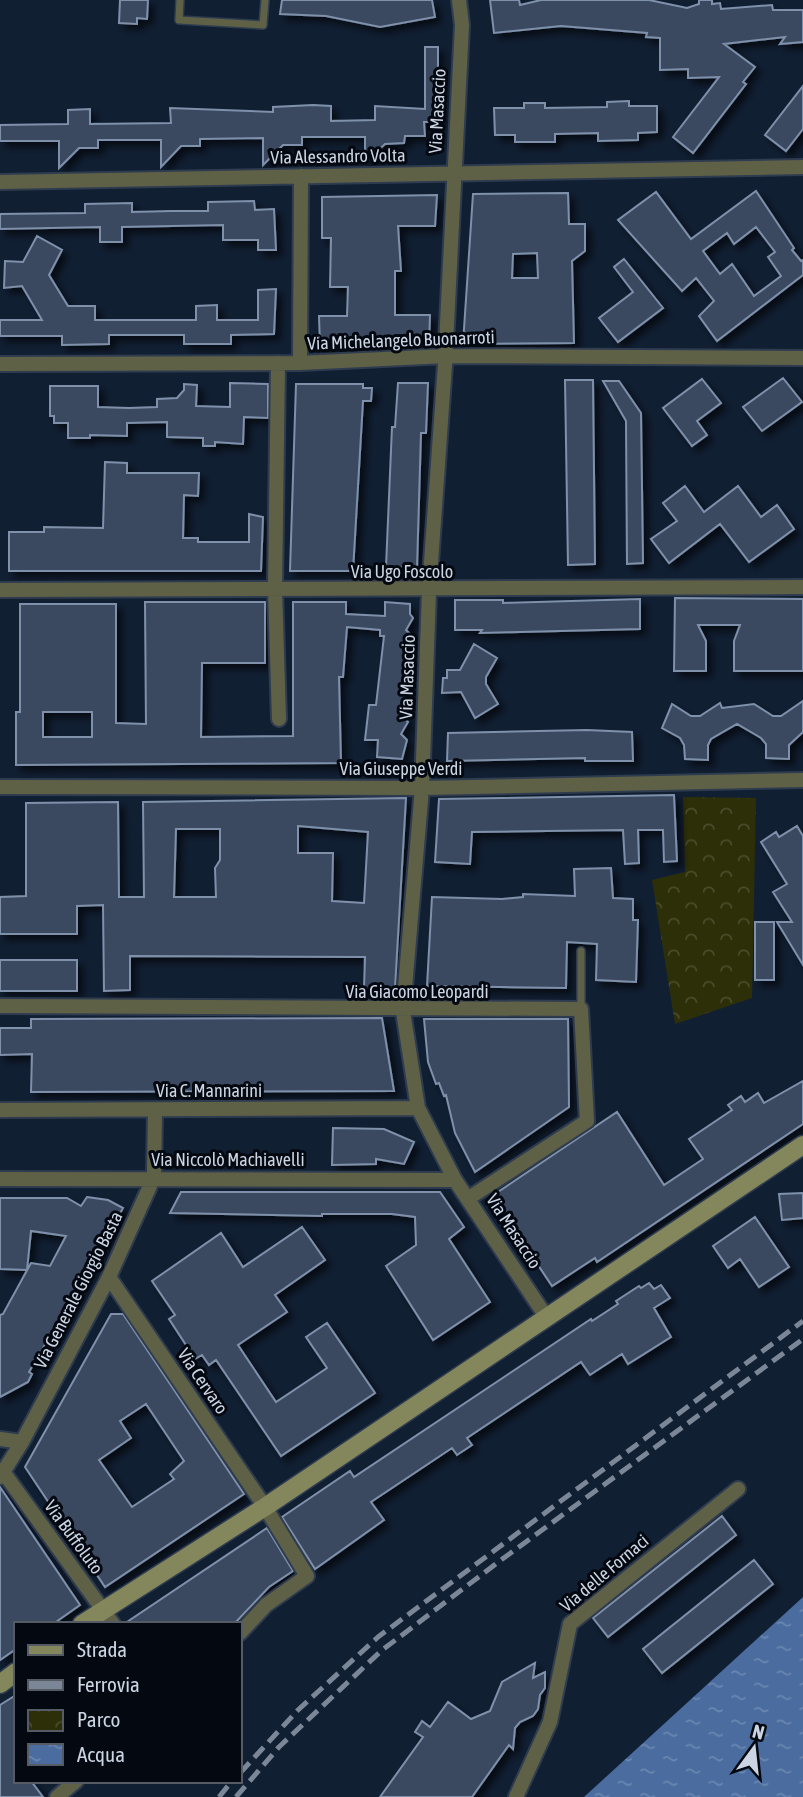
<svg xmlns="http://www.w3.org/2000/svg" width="803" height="1797" font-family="'Asap Condensed',sans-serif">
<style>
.park{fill:url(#park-crowns)}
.water{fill:url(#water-ripples)}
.building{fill:#3a4960;stroke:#7f90aa;stroke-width:2;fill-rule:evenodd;filter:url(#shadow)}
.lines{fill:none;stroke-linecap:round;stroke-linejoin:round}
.service-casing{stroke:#2f3c4f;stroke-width:10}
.minor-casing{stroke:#2f3c4f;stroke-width:18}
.secondary-casing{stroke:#2f3c4f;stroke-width:21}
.service{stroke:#5f6147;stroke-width:7}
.minor{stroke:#5f6147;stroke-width:14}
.secondary{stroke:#84875c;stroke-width:18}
.rail{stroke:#7b8697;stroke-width:5;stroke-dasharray:14 7;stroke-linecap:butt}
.labels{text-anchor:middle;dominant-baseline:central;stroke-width:6;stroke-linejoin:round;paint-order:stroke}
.street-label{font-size:18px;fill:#ccd5e3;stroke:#040911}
</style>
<defs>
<pattern id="park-crowns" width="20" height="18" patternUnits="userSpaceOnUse" patternTransform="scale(1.75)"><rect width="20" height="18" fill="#2d2f08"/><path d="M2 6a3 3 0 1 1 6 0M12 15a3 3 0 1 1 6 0" fill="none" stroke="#4a4c2c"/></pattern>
<pattern id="water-ripples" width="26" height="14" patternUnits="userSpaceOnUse" patternTransform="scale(1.75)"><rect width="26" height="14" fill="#4a6c9f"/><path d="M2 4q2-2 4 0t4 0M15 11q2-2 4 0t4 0" fill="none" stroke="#6b87b1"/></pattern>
<filter id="shadow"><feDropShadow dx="5.5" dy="5.5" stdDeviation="3.5" flood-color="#0009"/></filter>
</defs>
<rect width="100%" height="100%" fill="#111f33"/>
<path class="park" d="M683,797L756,798L752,998L675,1024L652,880L685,872Z"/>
<path class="water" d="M803,1597V1797H584Z"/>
<path class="building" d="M120,0H148L147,19L137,18V24L119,23Z
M282,0H432L435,17L380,27L326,16L280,14Z
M490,0H519L520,5L541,0H649L687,8L699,4V0H712V4L720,3L721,9L772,5L773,10H803V42L780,44L785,37L724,44L755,67L743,82L746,84L693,153L673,137L719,77L688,78V69L660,70V38L646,37L647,33L561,26L494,33Z
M425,47H438V122H424L425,136H405L404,143L385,144L365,163V137H302V145H283L263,165V138L200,139V146H181L161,167V140H98V148H79L59,168V141H0V125L68,124V110L90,109V124L171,123L170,108L273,112V107L313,105L331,106V121L375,120V106L425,109Z
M803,86V129L786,151L765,135Z
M629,101V106H657V132L638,133V140L598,141V133L555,134V142H515V135H495L494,108H524V103H545V108L607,107V102Z
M756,191L794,248L792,250L801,261L803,260V275L717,341L699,316L714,301L696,278L682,291L618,220L656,192L691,239ZM756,227L775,252L768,257L781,276L754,296L732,264L720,274L703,251L727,233L734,244Z
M568,193L569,224H585V251L572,261L574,343L463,344L473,194ZM537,253L538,278H512L513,254Z
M437,195L435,226H398L401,271H395V315H430L429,345L320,346L319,316H347L348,287H330L331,238H322V197Z
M254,201L255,210L274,209L276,250H258V240H223V225L122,227V242H100V227L0,229V214L85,213V204L132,203V212L171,211H208V202Z
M37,236L62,250L49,275L68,306H95V320H196V306L217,305V320H258V290L276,289L274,334L231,335V344H184V335H109V344L62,345V336H0V320H42L22,286L4,288L5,261L23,262Z
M624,259L663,308L618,342L599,318L633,292L614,267Z
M783,378L802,402L762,431L743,407Z
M702,379L721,403L697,421L707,435L692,446L663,408Z
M565,380H593L595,564L568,565Z
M603,381H619L641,413L643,563L627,564L626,421Z
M230,383L268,384V418L244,417L243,444L215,442V446H203V438L167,437V422L127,423V436L90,435V438H68V423H54V416H50V386H98V407L129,408L157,407V399L177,398L184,390V384L197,385L196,406L230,407Z
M398,383H428L426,433H421L417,568L386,567L392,427H395Z
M296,384H363V388H372L371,401H363L353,571H290Z
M105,462L127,463V473H199L198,496L184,495L183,538H198V542H249V514L263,517L261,571H9V532H44V527L103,528Z
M685,486L704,512L738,486L761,517L777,505L794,529L749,562L720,524L669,563L651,539L677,521L663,503Z
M675,598L803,599V671H734V641L740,625H698L706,641V671H674Z
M640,599V629L480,633L482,630H455V600H503V603Z
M145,602H265V663H202L201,737L293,736V602H346V614L385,616V602L410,604V614L413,618L406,630L412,636L408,643L407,666L410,670L404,682L409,688L405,695L404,718L408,722L401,734L407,740L402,759L377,757L378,740H365L369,705H376L384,636H380V630L347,627L343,677H339L341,763L16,765V712H20V604H116V723L146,724ZM43,712H92V737H43Z
M474,644L497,658L486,677V684L498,704L475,718L461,692L442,693L443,678H447V670H460Z
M803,701V732L789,745V759L766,758V744L761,738L737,724L711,739L708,745V760L685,759L684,745L680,738L662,728L672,704L691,716H700L720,703L722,708L754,704L773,716H781Z
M587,730L632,732L633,761H585V758L447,761L448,733Z
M674,795L677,861L664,862L663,830H638L639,863L625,864L623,830L472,832L470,864L435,862L439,799Z
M406,798L395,988L364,989L365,957L130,956V990L104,991L103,905L77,906V934H0V897L26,896V803L118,802L119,897H144L143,802ZM298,826L368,832L364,903L332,901L333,853H298ZM176,829H220V860L215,868L216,897H174Z
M797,826L803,836V965L777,922H792L773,892L787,884L761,842L776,832L779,837Z
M611,868L613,898L633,899V920H638L636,982L596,980L597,944L567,942L566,988L427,986L432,897L502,899L523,897V894L575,896L574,869Z
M755,922H774V980H755Z
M0,960H77V991H0Z
M382,1018L394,1091L31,1092L32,1054L0,1055V1028H31V1019Z
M424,1019H568L569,1107L475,1172L455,1133L446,1095L444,1096L439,1083L436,1084L428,1062Z
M803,1081V1124L597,1262L595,1258L552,1286L492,1196L617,1112L664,1185L703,1159L689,1139L732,1110L728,1105L741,1096L745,1102L758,1093L764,1103Z
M333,1128L384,1129L414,1142L404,1164L376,1159V1164L332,1165Z
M181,1192H440L464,1227L449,1239L490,1302L433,1340L386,1266L416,1245L415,1217L392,1214H322V1216L170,1213Z
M803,1193V1218L782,1220L779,1194Z
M87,1197L108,1200L123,1208L53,1337L50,1336L29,1372L32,1374L28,1382L0,1397V1315L3,1314L31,1263L50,1266L66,1236L31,1231L27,1270L0,1269V1198H67L81,1206Z
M755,1217L789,1267L759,1287L740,1259L728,1268L713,1246Z
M302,1227L325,1260L275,1295L287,1312L238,1345L276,1402L327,1368L306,1337L327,1323L375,1393L281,1456L216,1360L209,1365L202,1355L195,1359L169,1319L175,1315L152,1281L221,1233L243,1267Z
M649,1283L654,1289L661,1285L670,1298L654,1308L671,1337L628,1364L622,1354L590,1375L581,1362L467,1438L472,1445L457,1455L452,1448L371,1502L384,1520L315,1569L282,1517L350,1471L354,1477L591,1319L592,1321L618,1304L616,1301L639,1286L641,1288Z
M111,1314H123L244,1494L105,1587L25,1467ZM146,1404L184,1461L170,1474L174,1479L132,1507L99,1460L131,1438L120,1421Z
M0,1487L80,1605L53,1624H16V1649L0,1660Z
M722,1516L736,1535L608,1637L593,1618Z
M267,1528L293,1571L269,1587L234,1624H124Z
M754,1560L773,1584L662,1673L643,1649Z
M535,1663L533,1678L545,1672V1688L540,1695L538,1709L533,1716L520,1722L515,1728L513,1749L509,1745L472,1797H380L423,1737L415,1732L422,1721L430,1727L448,1702L471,1719L490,1711L502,1682Z
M16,1695V1781H31L43,1797H0V1705Z"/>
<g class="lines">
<defs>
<path id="service" d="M180,0L179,20L263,25L265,0
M581,951V1009"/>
<path id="minor" d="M459,0L462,25L445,364L429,591L422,788L403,1011L418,1108L455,1180L547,1318
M0,182L803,167
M278,363L275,590L279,719
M300,363L301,176
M0,364L300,363L446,356L803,358
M0,590L803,587
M0,787L422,788L803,780
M0,1006L581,1009L587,1121L469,1198
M0,1110L418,1108
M0,1179L455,1180
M109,1277L265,1507L307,1576L266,1605L240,1633
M0,1439L22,1442
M4,1473L113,1624
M0,1477L22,1442L109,1277L154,1177L155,1110
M57,1797L76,1781
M516,1797L550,1722L570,1624L738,1489"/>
<path id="secondary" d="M82,1624L265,1507L803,1145
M0,1684L16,1672"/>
</defs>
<use href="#service" class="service-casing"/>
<use href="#minor" class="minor-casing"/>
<use href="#secondary" class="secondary-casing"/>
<use href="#service" class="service"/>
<use href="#minor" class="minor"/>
<use href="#secondary" class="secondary"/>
<path class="rail" d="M240,1773L298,1710L378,1637L803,1321
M219,1797L232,1781
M236,1797L279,1747L381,1651L497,1563L803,1339"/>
</g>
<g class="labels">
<g class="street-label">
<text transform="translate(437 111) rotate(-87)">Via Masaccio</text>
<text transform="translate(338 156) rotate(-1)">Via Alessandro Volta</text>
<text transform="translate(401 340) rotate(-2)">Via Michelangelo Buonarroti</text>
<text x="402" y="571">Via Ugo Foscolo</text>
<text transform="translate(407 677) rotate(-88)">Via Masaccio</text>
<text x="401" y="768">Via Giuseppe Verdi</text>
<text x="417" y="991">Via Giacomo Leopardi</text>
<text x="209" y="1090">Via C. Mannarini</text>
<text x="228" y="1159">Via Niccolò Machiavelli</text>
<text transform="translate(514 1231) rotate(57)">Via Masaccio</text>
<text transform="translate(78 1290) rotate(-63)">Via Generale Giorgio Basta</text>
<text transform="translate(203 1381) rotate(56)">Via Cervaro</text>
<text transform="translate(74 1537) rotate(54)">Via Buffoluto</text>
<text transform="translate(604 1573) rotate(-40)">Via delle Fornaci</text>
</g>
</g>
<rect x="14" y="1622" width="228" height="161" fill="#040911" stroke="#545b65" stroke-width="2"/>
<rect x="28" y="1645" width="35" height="10" fill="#84875c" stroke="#545b65" stroke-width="2"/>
<text x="77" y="1657" font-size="21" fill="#ccd5e3">Strada</text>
<rect x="28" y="1680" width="35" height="10" fill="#7b8697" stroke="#545b65" stroke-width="2"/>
<text x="77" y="1692" font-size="21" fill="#ccd5e3">Ferrovia</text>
<rect x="28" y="1710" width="35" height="21" fill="url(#park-crowns)" stroke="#545b65" stroke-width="2"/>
<text x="77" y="1727" font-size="21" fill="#ccd5e3">Parco</text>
<rect x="28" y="1744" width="35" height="21" fill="url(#water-ripples)" stroke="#545b65" stroke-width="2"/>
<text x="77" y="1762" font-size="21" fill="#ccd5e3">Acqua</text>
<g transform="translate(754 1748) rotate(15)" stroke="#040911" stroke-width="5" paint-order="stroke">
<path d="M0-5L12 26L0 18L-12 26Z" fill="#ccd5e3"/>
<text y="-10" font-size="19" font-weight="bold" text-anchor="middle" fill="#ccd5e3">N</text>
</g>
</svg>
